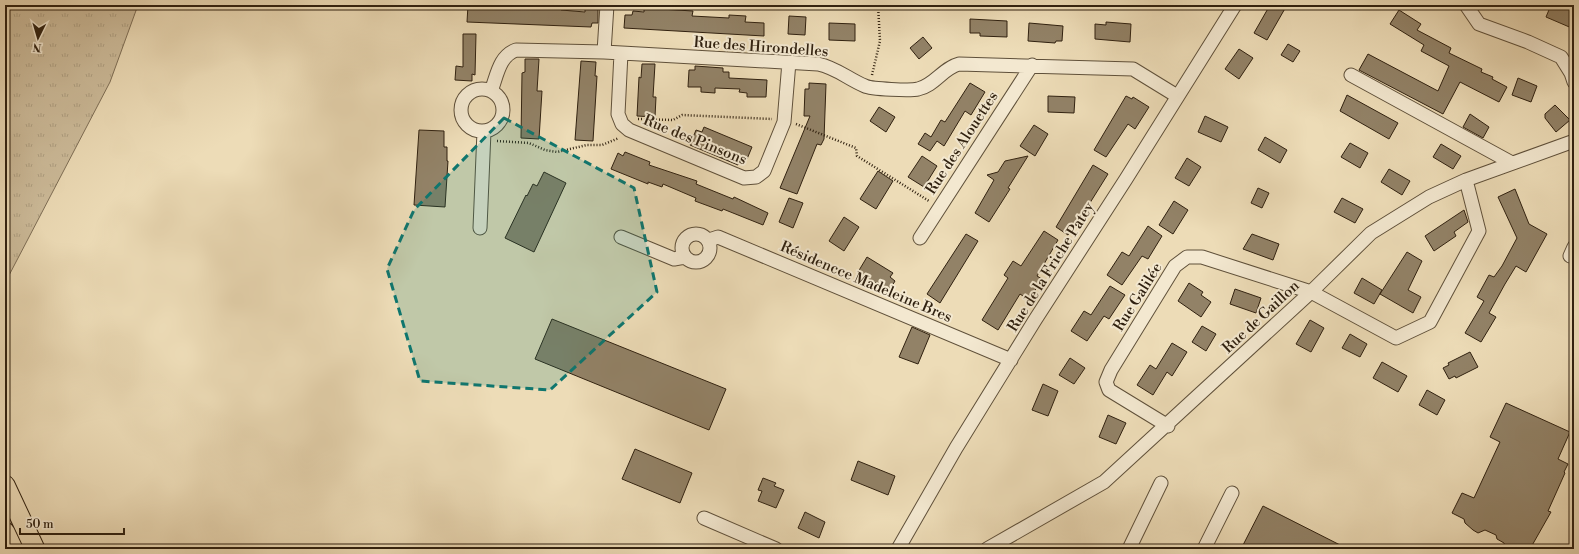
<svg xmlns="http://www.w3.org/2000/svg" width="1579" height="554" font-family="'Libre Bodoni',serif">
<style>
.grass{fill:url(#grass-tufts);stroke:#7e6e56}
.building{fill:#928267;stroke:#302110}
.lines{fill:none;stroke-linecap:round;stroke-linejoin:round}
.minor-casing{stroke:#5f503a;stroke-width:15}
.highway-casing{stroke:#302110;stroke-width:21}
.path{stroke:#302110;stroke-width:2.5;stroke-dasharray:1 2;stroke-linecap:butt}
.minor{stroke:#f3e8d0;stroke-width:13}
.highway{stroke:#eddcb7;stroke-width:19}
.marked{fill:#0f766e;fill-opacity:0.2;stroke:#0f766e;stroke-width:3;stroke-dasharray:8 5;stroke-linejoin:round}
.labels{text-anchor:middle;dominant-baseline:central;stroke-width:4;stroke-linejoin:round;paint-order:stroke}
.street-label{font-size:15px;fill:#302110;stroke:#f3e8d0}
</style>
<defs>
<pattern id="grass-tufts" width="24" height="20" patternUnits="userSpaceOnUse"><rect width="24" height="20" fill="#cdbc9b"/><path d="M3 7l-1-3M5 7V3M7 7l1-3M15 17l-1-3M17 17v-4M19 17l1-3" fill="none" stroke="#b0a184"/></pattern>
</defs>
<rect width="100%" height="100%" fill="#eddcb7"/>
<filter id="stains"><feTurbulence type="fractalNoise" baseFrequency=".005" numOctaves="4"/><feColorMatrix values="0 0 0 0 .2 0 0 0 0 .09 0 0 0 0 .02 0 0 0 .5 -.17"/></filter>
<radialGradient id="worn" r=".72"><stop offset=".6" stop-color="#630" stop-opacity="0"/><stop offset="1" stop-color="#630" stop-opacity=".3"/></radialGradient>
<path class="grass" d="M5,5H138L110,82L5,283Z"/>
<path class="building" d="M468,5H547V7H561V10L585,12V6L598,7V23H592L591,27L467,22Z
M1270,5H1287L1267,40L1254,33Z
M1551,5H1558L1574,11V29L1546,17Z
M644,8L693,11L692,16L729,18V15L746,16L745,22L764,23V36L624,28L625,15H632L633,11L644,12Z
M1399,10L1421,24L1417,30L1451,48L1449,53L1482,69L1481,72L1493,77L1492,79L1507,87L1499,102L1460,82L1443,114L1359,70L1368,54L1438,91L1449,66L1421,51L1424,45L1390,24Z
M789,16L806,17L805,35L788,34Z
M970,19L1007,21V37L980,36V33H970Z
M1106,22L1131,24L1130,42L1095,39V24L1106,25Z
M829,23L855,24V41L829,40Z
M1029,23L1063,26L1062,41H1056L1055,43L1028,41Z
M463,34H476L475,75L472,74V81L455,80L456,66L463,67Z
M923,37L932,48L919,59L910,48Z
M1288,44L1300,51L1293,62L1281,55Z
M1239,49L1253,58L1239,79L1225,69Z
M525,59H539L537,91H542L539,139L521,138L522,73L525,72Z
M581,61L596,62L595,76H597L593,141L575,140Z
M642,64H655L653,97H656L655,117L637,116L639,77L641,78Z
M695,66L723,68V72H729V78L767,80L766,97H747V93L739,92L740,89L715,88V93L701,92V87H688L689,70H695Z
M1518,78L1537,86L1531,102L1512,95Z
M809,83L826,84L824,139L821,145L817,144L797,194L780,188L810,116H804L805,89H809Z
M970,83L985,92L971,115L965,111L944,146L937,141L930,151L918,144L925,133L931,137L941,120L945,122Z
M1347,95L1398,123L1389,139L1340,111Z
M1048,96L1075,97L1074,113L1048,112Z
M1126,96L1132,99L1133,97L1149,107L1135,129L1128,124L1106,157L1094,150Z
M1555,105L1570,120L1556,132L1545,118V114Z
M879,107L895,117L886,132L870,121Z
M1470,114L1489,127L1483,138L1463,127Z
M1205,116L1228,127L1221,142L1198,132Z
M1034,125L1048,134L1035,156L1020,146Z
M704,127L752,147L747,159L741,157L738,165L690,145L696,130L702,132Z
M419,130L444,131V147H447V161H448L445,207L414,205Z
M1265,137L1287,150L1280,163L1258,150Z
M1350,143L1368,153L1360,168L1341,157Z
M1441,144L1461,156L1453,169L1433,157Z
M625,152L650,162L649,165L697,181L696,184L733,199L734,197L768,213L763,225L723,209L722,211L695,201L696,198L663,184L662,187L648,182V184L611,169L618,153L623,156Z
M922,156L937,166L924,187L908,177Z
M1028,156L1008,188L1010,189L989,222L975,213L994,180L987,175L998,172L1005,161Z
M1187,158L1201,167L1189,186L1175,178Z
M1093,165L1108,174L1073,230L1071,229L1068,235L1056,227Z
M1389,169L1410,181L1402,195L1381,182Z
M878,171L893,181L876,209L860,199Z
M544,172L566,183L534,252L505,238L526,195L527,196L533,184L537,186Z
M1258,188L1269,193L1262,208L1251,203Z
M1515,189L1529,224L1547,234L1526,272L1516,266L1505,284L1489,313L1496,317L1481,342L1465,333L1484,301L1477,297L1489,275L1494,277L1502,266L1517,238L1498,197Z
M789,198L803,203L793,228L779,222Z
M1342,198L1363,209L1355,223L1334,212Z
M1174,201L1188,210L1173,234L1159,225Z
M1464,210L1468,222L1454,232L1456,236L1434,251L1425,236Z
M844,217L859,227L844,251L829,241Z
M1148,226L1162,236L1148,259L1142,256L1122,285L1107,275L1122,252L1129,256Z
M1044,231L1058,240L1037,276L1042,279L1029,300L1020,294L998,330L982,320L1008,278L1004,275L1013,261L1021,266Z
M966,234L978,241L940,303L927,294Z
M1252,234L1279,244L1273,260L1243,249Z
M1407,252L1422,261L1408,290L1421,297L1413,313L1380,294Z
M867,257L893,273L890,277L895,281L889,291L858,272Z
M1362,278L1382,290L1374,304L1354,293Z
M1189,283L1203,292L1201,295L1211,302L1201,317L1178,301Z
M1110,286L1125,295L1109,319L1104,316L1087,341L1071,331L1084,311L1091,315Z
M1235,289L1261,298L1256,313L1230,304Z
M552,319L726,389L709,430L535,359Z
M1310,320L1324,328L1311,352L1296,344Z
M1202,326L1216,334L1206,351L1192,342Z
M912,327L930,335L918,364L899,357Z
M1350,334L1367,344L1360,357L1342,348Z
M1172,343L1187,352L1172,376L1167,372L1153,395L1137,385L1150,365L1156,369Z
M1470,352L1478,367L1456,378L1455,376L1449,379L1443,368L1449,365L1448,363Z
M1070,358L1085,368L1074,384L1059,375Z
M1382,362L1407,376L1398,392L1373,378Z
M1043,384L1058,391L1048,416L1032,410Z
M1427,390L1445,400L1437,415L1419,405Z
M1506,403L1570,432L1558,459L1568,464L1564,472L1565,473L1548,511L1551,512L1530,549H1506L1504,543L1497,539L1496,535L1485,530L1478,533L1473,530L1465,523L1464,519L1452,513L1462,493L1474,498L1500,442L1490,437Z
M1108,415L1126,423L1116,444L1099,437Z
M635,449L692,473L680,503L622,479Z
M858,461L895,476L888,495L851,480Z
M763,478L776,483L774,486L784,490L776,508L758,501L762,491L758,490Z
M1263,506L1348,549H1241Z
M805,512L825,522L819,538L798,528Z"/>
<g class="lines">
<defs>
<path id="minor" d="M1466,5L1479,24L1528,42L1561,57L1571,73L1574,82
M604,52L607,5
M621,53L618,114L622,124L629,130L744,178L756,177L764,171L784,122L789,62
M1351,75L1512,163
M461 110a21 21 0 1 1 42 0a21 21 0 1 1-42 0Z
M491,91C497,76 499,56 516,50L604,52L818,64C837,68 848,79 865,86C871,89 911,91 918,89C934,86 943,68 959,64L1133,69L1177,96
M480,228L484,131
M682 248a14 14 0 1 1 28 0a14 14 0 1 1-28 0Z
M621,237L674,259L685,257
M920,238L1032,65
M709,240L718,237L1011,360
M1570,256L1574,247
M1168,426L1109,390L1106,382L1111,370L1175,266L1187,257H1202L1311,292L1396,338L1430,322L1479,231L1466,180
M704,518L776,549
M898,549L956,448L1035,320L1126,179L1235,5
M987,549L1104,482L1311,292L1371,233L1429,197L1466,180L1574,141
M1129,549L1161,483
M1204,549L1232,493"/>
<path id="highway" d="M5,485L35,549
M5,532L13,549"/>
</defs>
<use href="#minor" class="minor-casing"/>
<use href="#highway" class="highway-casing"/>
<path class="path" d="M872,75L880,41L878,5
M638,119L673,120L682,115L772,119
M796,124L856,148L857,156L929,201
M497,141L529,143L545,150L557,152L587,145H602L619,138"/>
<use href="#minor" class="minor"/>
<use href="#highway" class="highway"/>
</g>
<path class="marked" d="M504,118L634,188L657,292L550,390L420,381L387,269L414,210Z"/>
<g class="labels">
<g class="street-label">
<text transform="translate(761 47) rotate(4)">Rue des Hirondelles</text>
<text transform="translate(695 140) rotate(22)">Rue des Pinsons</text>
<text transform="translate(962 143) rotate(-57)">Rue des Alouettes</text>
<text transform="translate(1051 267) rotate(-58)">Rue de la Friche Patey</text>
<text transform="translate(866 282) rotate(23)">Résidencce Madeleine Bres</text>
<text transform="translate(1138 297) rotate(-58)">Rue Galilée</text>
<text transform="translate(1261 317) rotate(-43)">Rue de Gaillon</text>
</g>
</g>
<rect width="1579" height="554" fill="none" stroke="#eddcb7" stroke-width="20"/>
<rect x="6" y="6" width="1567" height="542" fill="none" stroke="#302110" stroke-width="2"/>
<rect x="10" y="10" width="1559" height="534" fill="none" stroke="#302110"/>
<g transform="translate(38 38) rotate(185)" stroke="#f3e8d0" stroke-width="3" paint-order="stroke">
<path d="M0-3L7 15L0 10L-7 15Z" fill="#302110"/>
<text y="-6" font-size="11" font-weight="bold" text-anchor="middle" fill="#302110">N</text>
</g>
<path d="M20 528v6h104v-6" fill="none" stroke="#302110" stroke-width="2"/>
<text x="26" y="528" font-size="12" fill="#302110" stroke="#f3e8d0" stroke-width="3" paint-order="stroke">50 m</text>
<rect width="100%" height="100%" filter="url(#stains)"/>
<rect width="100%" height="100%" fill="url(#worn)"/>
</svg>
